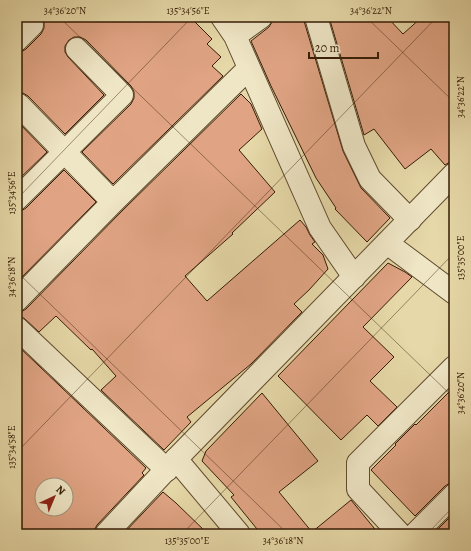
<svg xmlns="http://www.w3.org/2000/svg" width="471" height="551" font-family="Alegreya,serif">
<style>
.building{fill:#e0a484;stroke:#341b05;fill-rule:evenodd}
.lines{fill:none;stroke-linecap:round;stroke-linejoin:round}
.minor-casing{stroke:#604a2e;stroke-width:24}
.tertiary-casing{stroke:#604a2e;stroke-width:24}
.minor{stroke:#efe6c6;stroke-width:22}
.tertiary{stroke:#efe6c6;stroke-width:22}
.ticks{fill:none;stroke:#341b05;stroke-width:1;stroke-opacity:0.45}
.neatline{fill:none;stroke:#341b05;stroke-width:1.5}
.ticks-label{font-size:10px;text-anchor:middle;fill:#341b05}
</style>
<rect width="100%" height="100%" fill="#e6d8a8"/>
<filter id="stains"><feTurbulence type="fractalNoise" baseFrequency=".005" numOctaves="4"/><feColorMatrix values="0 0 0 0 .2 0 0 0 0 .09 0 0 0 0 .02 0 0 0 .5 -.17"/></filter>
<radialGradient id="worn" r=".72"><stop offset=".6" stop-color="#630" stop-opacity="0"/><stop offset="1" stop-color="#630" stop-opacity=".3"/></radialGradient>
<path class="building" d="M41,17H190L212,39L207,44L221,57L212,66L223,76L113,184L82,152L131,104L134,98V92L131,86L86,40L80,37H74L69,40L65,46V52L68,57L104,95L65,134L28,96L23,93H17V52H21L26,49L41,34L44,28V22Z
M273,17H304V21L343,151L361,188L390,218L367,242L335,209L336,208L316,178L271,86L251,41L269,27L272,22Z
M329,17H387L403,34L422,17H454V162H450L445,165L431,149L405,169L374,129L364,135Z
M241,94L251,104L262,129L239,150L275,192L232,233L233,234L185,276L207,301L300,220L306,227L310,235L315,242L312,244L323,255L328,269L309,290L294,304L302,312L251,364L187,417L191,422L164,450L101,390L116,376L92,349L91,350L56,316L39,332L25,319L20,316H17V312H21L26,309L122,211Z
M17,121L47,152L17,181Z
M64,170L96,202L17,282V211H21L26,208Z
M388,263L405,272L412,277L363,327L394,357L370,381L397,407L378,426L367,415L341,440L278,376Z
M17,345L146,468L142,473L144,475L97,525L94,531V534H17ZM42,485H66V509H42Z
M454,387V483H450L445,486L415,516L371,470L396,445L395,444L415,424L416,425Z
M262,393L318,461L279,492L312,532L351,500L379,534H261L231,497L234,495L202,461L206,451Z
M163,492L176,503L208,534H123Z
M454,513V534H433Z"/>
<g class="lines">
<defs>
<path id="minor" d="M222,17L235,36L320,228L354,277
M316,17L354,146L370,179L410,220
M235,36L261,17
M17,40L32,25
M19,105L113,202
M17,199L122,95L77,49
M387,243L454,293
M17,300L113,202L249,68
M17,328L167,470
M176,459L239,534
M400,534L358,489V463L454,367
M415,534L454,495"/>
<path id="tertiary" d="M106,534L176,459L454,174"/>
</defs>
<use href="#minor" class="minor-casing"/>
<use href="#tertiary" class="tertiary-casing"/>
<use href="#minor" class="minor"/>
<use href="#tertiary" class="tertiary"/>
</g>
<path class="ticks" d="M59,17L454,398M366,17L454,102M17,199L192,17M17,272L288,534M17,452L437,17M182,534L454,253M427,534L454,506"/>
<rect width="471" height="551" fill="none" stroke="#e6d8a8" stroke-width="44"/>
<g transform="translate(54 497) rotate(44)"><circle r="19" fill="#efe6c6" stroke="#a49579"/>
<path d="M0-3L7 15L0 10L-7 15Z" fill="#8f2418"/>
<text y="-6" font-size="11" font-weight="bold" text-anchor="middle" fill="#341b05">N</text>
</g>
<path d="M309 52v6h69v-6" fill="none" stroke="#341b05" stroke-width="2"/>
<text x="315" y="52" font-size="12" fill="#341b05" stroke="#efe6c6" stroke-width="3" paint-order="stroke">20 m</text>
<rect x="22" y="22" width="427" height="507" class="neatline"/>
<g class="ticks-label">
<text x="65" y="14">34°36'20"N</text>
<text x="188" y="14">135°34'56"E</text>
<text x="371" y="14">34°36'22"N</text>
<text transform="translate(460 97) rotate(-90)" y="4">34°36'22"N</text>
<text transform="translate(11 193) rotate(-90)" y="4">135°34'56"E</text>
<text transform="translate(460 258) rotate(-90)" y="4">135°35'00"E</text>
<text transform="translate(11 277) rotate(-90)" y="4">34°36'18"N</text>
<text transform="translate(460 393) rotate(-90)" y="4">34°36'20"N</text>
<text transform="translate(11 447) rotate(-90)" y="4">135°34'58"E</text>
<text x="187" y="544">135°35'00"E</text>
<text x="283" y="544">34°36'18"N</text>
</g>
<rect width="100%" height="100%" filter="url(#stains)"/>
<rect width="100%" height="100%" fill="url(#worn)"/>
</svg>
